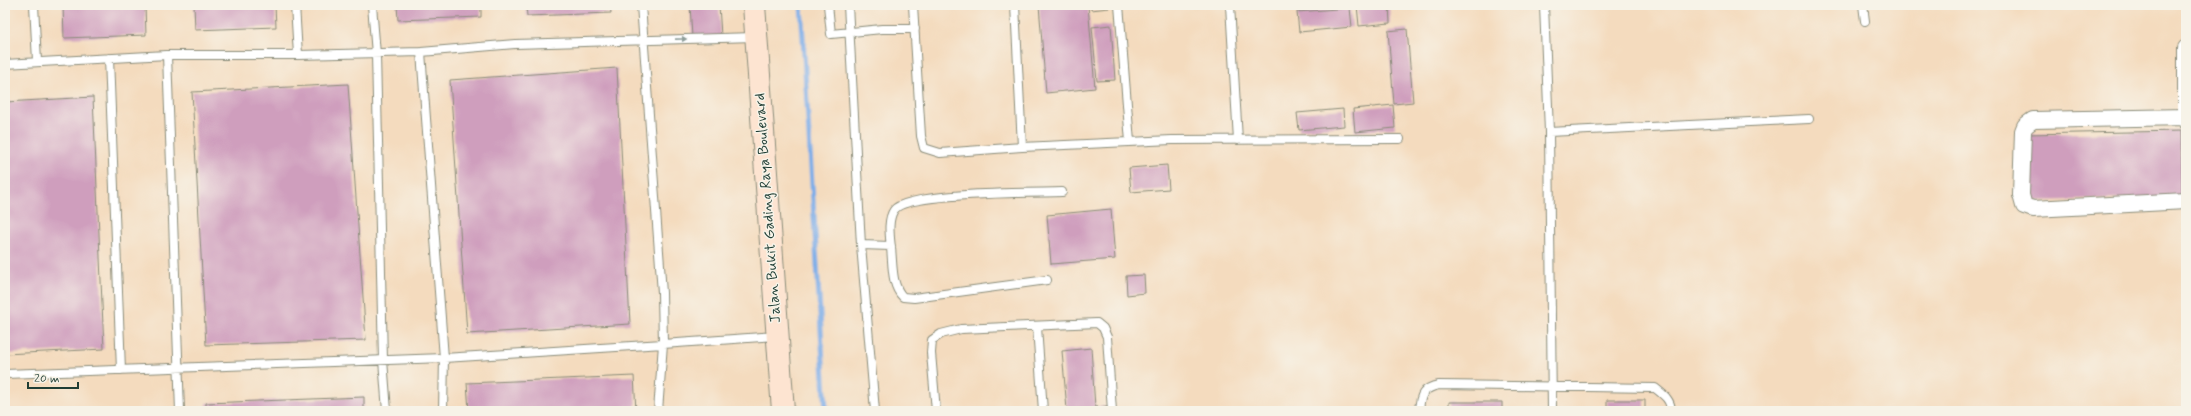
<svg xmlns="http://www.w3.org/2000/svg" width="2191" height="416" font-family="Mynerve,sans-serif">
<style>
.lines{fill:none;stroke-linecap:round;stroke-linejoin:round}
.stream{stroke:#7eade8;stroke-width:5}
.building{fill:#cf9ebd}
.lane-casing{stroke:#8a8c79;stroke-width:10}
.street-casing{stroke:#8a8c79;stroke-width:18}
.secondary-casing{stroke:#8a8c79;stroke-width:24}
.lane{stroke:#fff;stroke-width:8}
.street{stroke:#fff;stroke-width:16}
.secondary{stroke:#fde4d1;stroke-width:22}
.oneway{fill:#8f9e9a}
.labels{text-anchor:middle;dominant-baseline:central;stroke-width:3;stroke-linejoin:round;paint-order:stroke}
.street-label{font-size:15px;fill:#1f3d34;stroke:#f7f3e8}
</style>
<rect width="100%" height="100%" fill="#f7f3e8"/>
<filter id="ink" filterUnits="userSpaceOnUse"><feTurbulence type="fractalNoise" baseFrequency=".025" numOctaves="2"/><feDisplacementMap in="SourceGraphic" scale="8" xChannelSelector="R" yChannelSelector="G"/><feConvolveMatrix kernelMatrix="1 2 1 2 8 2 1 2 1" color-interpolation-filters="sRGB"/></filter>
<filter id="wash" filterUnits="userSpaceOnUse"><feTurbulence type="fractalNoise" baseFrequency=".012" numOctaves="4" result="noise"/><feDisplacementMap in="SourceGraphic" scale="16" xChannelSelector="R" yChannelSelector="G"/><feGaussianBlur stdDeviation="0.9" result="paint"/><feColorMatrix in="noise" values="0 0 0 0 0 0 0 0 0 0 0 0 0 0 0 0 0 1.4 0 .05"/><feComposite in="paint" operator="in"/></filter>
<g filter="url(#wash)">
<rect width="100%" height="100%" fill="#f4dbbe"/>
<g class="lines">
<path class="stream" d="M801,5L826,411"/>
</g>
<g id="blocks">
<path class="building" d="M63,5H145L146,35L64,38Z
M194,5H275L276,27L195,30Z
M397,5H481V17L398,20Z
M526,5H610L611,13L527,16Z
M690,5H719L721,36L692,37Z
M1039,5H1088L1095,88L1046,93Z
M1091,5H1108L1109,8L1091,10Z
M1357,5H1389L1390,23L1359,26Z
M1350,8L1352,27L1299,32L1297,12Z
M1111,25L1115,80L1097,81L1092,27Z
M1407,29L1413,102L1394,104L1388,31Z
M617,68L630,324L467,334L450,80Z
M348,84L366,340L206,345L192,92Z
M93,97L104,349L5,354V102Z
M1393,105L1395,128L1355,132L1353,109Z
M1343,109L1344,126L1299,130L1297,113Z
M2181,131L2182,198L2028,201L2027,134Z
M1167,165L1169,189L1131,192L1129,168Z
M1111,209L1115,259L1051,264L1047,215Z
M1144,275L1145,293L1127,295L1126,276Z
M1091,348L1095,407L1106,406V411H1063L1067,410L1062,351Z
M634,376L636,411H469L467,383Z
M364,397V411H206V403Z
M1607,400H1645V411H1607Z
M1449,402H1502V411H1449Z"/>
</g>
</g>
<g filter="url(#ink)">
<use href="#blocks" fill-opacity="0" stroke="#8a8c79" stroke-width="1"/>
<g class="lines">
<defs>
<path id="lane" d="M34,5L37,61
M295,5L298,55
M372,5L376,54L383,360L387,411
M828,5L831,34L882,29H915
M848,5L861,245L875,411
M913,5L921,136L924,148L940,153L1022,147L1172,140L1400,139
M1015,5L1022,147
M1119,5L1130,142
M1230,5L1238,140
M1544,5L1549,132L1552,411
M1863,5L1865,21
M421,52L444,358L443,411
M167,55L180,411
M109,58L121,370
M5,64L167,55H298L421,52L515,44L755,37
M1549,132L1809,119
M861,245L891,246
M1047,280L914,298L903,297C891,285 893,265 891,248C890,237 887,220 894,210C906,192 1035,193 1062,192
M1037,327L1043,411
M5,374L444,358L663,344L662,293L641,5
M658,411L663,344L776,336
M936,411L931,353L932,340L941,334L961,329L1097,323L1103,328L1107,337L1112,411
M1419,411C1420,395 1423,388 1439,385L1655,388C1664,395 1671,400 1671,411"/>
<path id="street" d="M2186,48V121
M2186,117L2033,120L2025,126L2023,131L2021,195L2024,206L2033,209L2186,201"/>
<path id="secondary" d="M754,5L783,411"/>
</defs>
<use href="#lane" class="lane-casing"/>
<use href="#street" class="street-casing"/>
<use href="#secondary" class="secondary-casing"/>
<use href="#lane" class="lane"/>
<use href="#street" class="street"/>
<use href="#secondary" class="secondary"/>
</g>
<defs><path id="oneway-solid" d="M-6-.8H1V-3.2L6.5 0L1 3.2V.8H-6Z"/></defs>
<use class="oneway" href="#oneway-solid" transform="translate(681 39) rotate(-1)"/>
</g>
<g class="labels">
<g class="street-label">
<text transform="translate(768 208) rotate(-94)">Jalan Bukit Gading Raya Boulevard</text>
</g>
</g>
<rect width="2191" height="416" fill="none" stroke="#f7f3e8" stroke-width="20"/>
<path d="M28 382v6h50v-6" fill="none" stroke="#1f3d34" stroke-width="2"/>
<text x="34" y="382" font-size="12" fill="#1f3d34" stroke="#f7f3e8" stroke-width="3" paint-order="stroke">20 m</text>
</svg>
